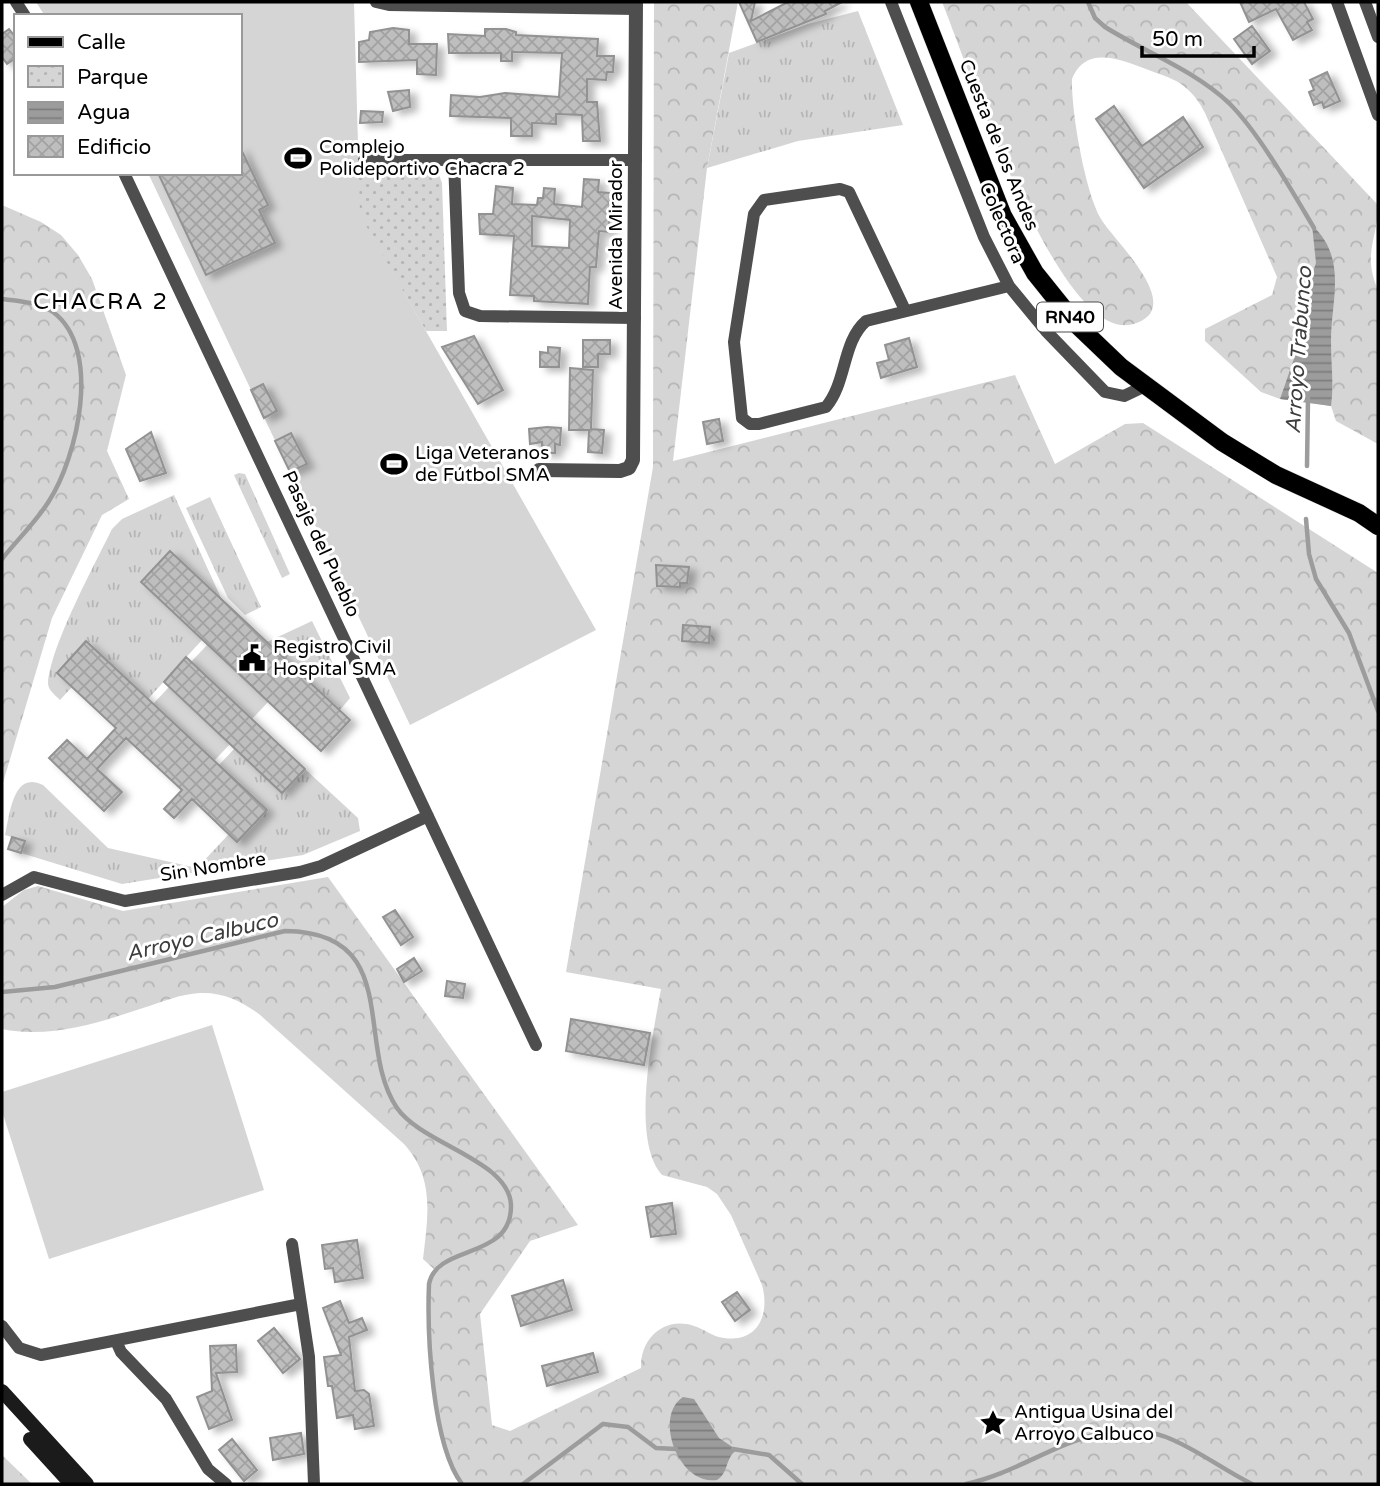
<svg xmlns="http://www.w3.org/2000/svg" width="1380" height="1486" font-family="'Varela Round',sans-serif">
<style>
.grass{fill:url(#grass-tufts)}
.forest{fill:url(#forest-crowns)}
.park{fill:url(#park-dots)}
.garden{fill:#d5d5d5}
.water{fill:url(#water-rules)}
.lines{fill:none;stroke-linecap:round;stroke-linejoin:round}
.stream{stroke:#9c9c9c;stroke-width:4.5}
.building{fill:url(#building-cross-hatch);stroke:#929292;stroke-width:2;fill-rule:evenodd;filter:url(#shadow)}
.primary-casing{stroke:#dbdbdb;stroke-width:19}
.minor{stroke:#4e4e4e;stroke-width:12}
.tertiary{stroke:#4e4e4e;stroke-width:14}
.secondary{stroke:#1b1b1b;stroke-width:14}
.primary{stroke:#000;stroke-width:18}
.labels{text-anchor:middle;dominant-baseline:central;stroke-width:6;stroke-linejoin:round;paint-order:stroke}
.shield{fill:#fff;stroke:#4c4c4c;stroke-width:2}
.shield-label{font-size:18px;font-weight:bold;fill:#000}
.street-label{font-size:19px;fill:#000;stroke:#fff}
.poi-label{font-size:19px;fill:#000;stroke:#fff;text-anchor:start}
.water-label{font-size:21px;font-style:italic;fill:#3d3d3d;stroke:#fff}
.quarter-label{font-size:23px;letter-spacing:2px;fill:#000;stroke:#fff}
</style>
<defs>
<pattern id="grass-tufts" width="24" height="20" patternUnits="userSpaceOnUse" patternTransform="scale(1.75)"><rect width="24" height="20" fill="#d5d5d5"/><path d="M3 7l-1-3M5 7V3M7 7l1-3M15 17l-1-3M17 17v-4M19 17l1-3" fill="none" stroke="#b5b5b5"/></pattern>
<pattern id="forest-crowns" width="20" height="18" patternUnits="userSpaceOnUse" patternTransform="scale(1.75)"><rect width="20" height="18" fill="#d5d5d5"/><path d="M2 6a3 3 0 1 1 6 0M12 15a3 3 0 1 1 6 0" fill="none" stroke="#b5b5b5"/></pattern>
<pattern id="park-dots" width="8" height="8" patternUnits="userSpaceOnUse" patternTransform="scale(1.75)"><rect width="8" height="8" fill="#d5d5d5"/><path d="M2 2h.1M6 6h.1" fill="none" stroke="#b5b5b5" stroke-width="1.8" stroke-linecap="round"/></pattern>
<pattern id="water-rules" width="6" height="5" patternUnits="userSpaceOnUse" patternTransform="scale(1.75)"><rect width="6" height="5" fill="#9c9c9c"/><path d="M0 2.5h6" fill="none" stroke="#7d7d7d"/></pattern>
<pattern id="building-cross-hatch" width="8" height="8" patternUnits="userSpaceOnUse" patternTransform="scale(1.75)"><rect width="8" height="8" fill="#bebebe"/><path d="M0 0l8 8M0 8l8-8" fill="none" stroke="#a2a2a2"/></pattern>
<filter id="shadow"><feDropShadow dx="7" dy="4" stdDeviation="3.5" flood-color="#0004"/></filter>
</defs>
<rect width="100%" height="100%" fill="#fff"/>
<path class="grass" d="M858,11L903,125L798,141L707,168L729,53L808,24Z
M239,473L245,474L290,574L282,578L234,475Z
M174,495L222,600L170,551L141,583L202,640L148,699L86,642L57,673L72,687L60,700C55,695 48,690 48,683C51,645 94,566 112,529L122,519Z
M210,497L261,607L245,615L228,598L186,508Z
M312,621L350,698L340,710L267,642Z
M235,748L282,793L305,769L358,818L360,831L303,855L122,884L21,853L25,841L5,835C10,814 13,770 43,785L108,848L197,868L229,834L219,765Z"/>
<path class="forest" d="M654,2H738L707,168L673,461L1015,375L1055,464L1125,424L1143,423L1378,573V1484H462C451,1470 445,1453 441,1435C435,1409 422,1288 435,1270L423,1259C428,1216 435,1178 404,1144L259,1014C241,1001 223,992 200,993C180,994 162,1002 143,1008C98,1023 50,1039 2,1029V907L24,890L38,886L123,911L328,877L578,1225L530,1241L480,1314L492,1425L510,1431L641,1368C640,1339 664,1316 694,1326C704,1329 713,1337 724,1338C759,1343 770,1313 762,1285L731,1215L717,1194L707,1187L662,1175C630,1139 653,1034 661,989L566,972L653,467Z
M942,2H1186L1378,205C1378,239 1362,253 1378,290V444L1336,421L1331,406L1280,399L1261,392L1205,341V329L1272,295L1277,277L1205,113C1199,101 1192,92 1181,84C1171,77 1158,74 1146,69C1119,59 1086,45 1072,79C1071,111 1085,192 1101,219C1114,240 1167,289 1150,314C1143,322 1132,326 1121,325C1051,317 968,66 942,2Z
M2,205L41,222L61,235L78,255L92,279L126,375L107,451L129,499L102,515L52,618L2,786Z
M2,1455L32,1484H2Z"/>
<path class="park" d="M431,171L439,175L442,183L447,331H426L359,215L358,172Z"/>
<path class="garden" d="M36,2H354L360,215L596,630L410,725L148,173H240V16H45Z
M207,645L268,702L252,719L191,662Z
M169,687L230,744L214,761L153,704Z
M212,1025L264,1190L49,1259L2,1111V1092Z"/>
<path class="water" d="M1312,225C1348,259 1331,299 1331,342C1331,364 1334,384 1331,406L1280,399L1296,353L1301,306L1316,263Z
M683,1397L694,1399L719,1438L737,1450C725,1457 729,1473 717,1480C678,1486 653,1416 683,1397Z"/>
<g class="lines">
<path class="stream" d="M1088,2L1095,18L1105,27C1145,52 1194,70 1229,103C1259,133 1292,191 1314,228
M2,299C19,301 38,302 53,312C103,349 77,458 49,501C36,522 17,540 2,559
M1307,466L1308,398
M1306,519L1309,554L1316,579L1349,633L1378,711
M2,992L55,987L285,931C404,932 354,1045 397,1108C423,1145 509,1160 511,1205C512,1261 437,1243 429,1284C427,1334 432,1445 462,1484
M733,1449L769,1455L802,1484
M523,1484L603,1424L628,1427L656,1448L676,1449
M966,1484C1034,1470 1093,1410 1166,1437C1197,1449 1223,1470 1252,1484"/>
</g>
<path class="building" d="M739,2H755L751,21L788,2H842L825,11L826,14L757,42Z
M1240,2H1304L1313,19L1307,22L1312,30L1293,40L1276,9L1249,22Z
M1252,26L1270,51L1252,64L1234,39Z
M393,28L409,30V44H437L436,75L417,74V60L359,62V42L369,40L370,32Z
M9,29L16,38V58L7,64L2,57V34Z
M485,29H506L516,32V35L598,39L597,56H614L613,72H607L606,80L587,79V102H597L600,141H583L582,115L556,114V124L532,123V136H511V118L450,116L451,95L480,97L505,93L559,97L562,53L512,52V61H501V53H449L448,34L485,36Z
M1327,72L1340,101L1324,108L1322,102L1314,105L1309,92L1314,90L1310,80Z
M409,90L410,107L393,111L388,92Z
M1114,106L1142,146L1183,117L1203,147L1144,188L1096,119Z
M361,111L383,112L382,122L360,123Z
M240,147L268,205L259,210L275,243L206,275L158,173H240Z
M584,179L599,180L598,192L610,193L609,232L599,231L596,267H590L588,304L534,301V296L510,295L514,236L480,234L479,214H493L496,186L513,188L512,204L537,205L538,198H543L544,188L555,189L554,204L582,207ZM532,216L570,220L569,248L532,246Z
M474,336L503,390L478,404L442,347Z
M909,338L917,367L881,378L877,363L889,360L885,345Z
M583,340H610V354H598V367H583Z
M548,347L560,348L559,367H540V352L548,353Z
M570,368L593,370L591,429L604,430L602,453L588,452L589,430H569Z
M263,384L277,411L264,418L251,390Z
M719,419L723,441L707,444L703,422Z
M547,427L561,428L560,445L555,444V453H542V442L530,444L529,429Z
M151,432L166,473L140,481L126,449Z
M291,433L307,464L290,472L275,441Z
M170,551L350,720L321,751L141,582Z
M656,565L689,567L687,583H680V587L657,586Z
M683,625L710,627L709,643L682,641Z
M86,641L267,810L237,842L192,799L174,818L164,809L182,790L126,738L97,769L122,792L104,811L49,758L67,740L87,759L116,728L57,673Z
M186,657L305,769L282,793L164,682Z
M12,837L25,841L21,853L8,849Z
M395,910L413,937L401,945L383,917Z
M414,958L422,971L404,982L397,969Z
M447,981L465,984L463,998L445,996Z
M571,1019L650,1033L644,1065L566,1051Z
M672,1203L676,1234L651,1237L646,1207Z
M357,1240L363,1278L335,1282L333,1268L325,1269L322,1245Z
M563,1280L572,1310L521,1326L512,1296Z
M737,1292L750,1310L735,1321L722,1302Z
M340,1301L349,1323L362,1318L367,1330L349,1337L355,1391L364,1390L369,1394L374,1426L355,1429L353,1415L337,1418L332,1386H328L324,1357L341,1355L323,1308Z
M274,1328L300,1359L283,1373L258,1341Z
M236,1345L237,1372L216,1373L232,1420L209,1429L197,1397L212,1391L210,1346Z
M593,1353L598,1372L547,1386L542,1366Z
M301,1433L304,1454L273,1460L270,1438Z
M232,1439L257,1470L244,1481L219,1450Z"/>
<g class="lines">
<defs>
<path id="primary" d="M919,2L1003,216L1035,273L1076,324L1121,367L1222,442L1276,475L1359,513L1378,526"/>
</defs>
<use href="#primary" class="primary-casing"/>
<path class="minor" d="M16,2L25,16
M376,2L389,5L636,9
M891,2L984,237L1009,286L1046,331L1105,392L1124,396L1145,386
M1337,2L1378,115
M1365,2L1378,37
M364,160H636
M454,160L459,293L465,311L480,316L635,318
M124,173L536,1045
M905,310L849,192L840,189L764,200L754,214L734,342L742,418L750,424H759L826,407C847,382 842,342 866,321L1009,286
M2,895L34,877L125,901L300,872L321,866L428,816
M292,1244L309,1357L314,1484
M2,1326L19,1348L41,1355L301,1304
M116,1341L121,1352L166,1399L208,1469L226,1484"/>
<path class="tertiary" d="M539,470L620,471L629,468L633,460L636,2"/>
<path class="secondary" d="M2,1391L87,1484
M30,1439L71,1484"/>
<use href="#primary" class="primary"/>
</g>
<defs>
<symbol id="stadium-bare" viewBox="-9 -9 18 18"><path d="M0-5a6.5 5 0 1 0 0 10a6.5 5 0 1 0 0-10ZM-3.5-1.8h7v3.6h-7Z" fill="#000" stroke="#fff" stroke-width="2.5" paint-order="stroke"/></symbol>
<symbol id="civic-bare" viewBox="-9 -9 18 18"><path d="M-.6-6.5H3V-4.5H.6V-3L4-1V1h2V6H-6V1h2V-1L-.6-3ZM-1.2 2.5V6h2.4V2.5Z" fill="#000" stroke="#fff" stroke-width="2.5" paint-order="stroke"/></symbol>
<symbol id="sight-bare" viewBox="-9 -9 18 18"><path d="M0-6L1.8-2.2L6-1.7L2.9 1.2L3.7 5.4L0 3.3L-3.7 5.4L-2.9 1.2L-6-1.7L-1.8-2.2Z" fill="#000" stroke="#fff" stroke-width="2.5" paint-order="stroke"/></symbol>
</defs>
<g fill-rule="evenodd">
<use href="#stadium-bare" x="279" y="139" width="38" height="38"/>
<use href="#stadium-bare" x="375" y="445" width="38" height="38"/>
<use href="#civic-bare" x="233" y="639" width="38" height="38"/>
<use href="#sight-bare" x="974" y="1404" width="38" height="38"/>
</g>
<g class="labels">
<rect class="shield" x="1037" y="302.5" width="66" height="29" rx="5"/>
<g class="shield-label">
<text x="1070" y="317">RN40</text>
</g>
<g class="street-label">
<text transform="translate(999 145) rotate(68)">Cuesta de los Andes</text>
<text transform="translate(1002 223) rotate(66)">Colectora</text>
<text transform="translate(616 235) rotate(-90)">Avenida Mirador</text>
<text transform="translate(321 544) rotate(65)">Pasaje del Pueblo</text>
<text transform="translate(213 867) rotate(-9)">Sin Nombre</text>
</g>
<g class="poi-label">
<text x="319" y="147">Complejo<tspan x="319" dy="22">Polideportivo Chacra 2</tspan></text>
<text x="415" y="453">Liga Veteranos<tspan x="415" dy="22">de Fútbol SMA</tspan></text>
<text x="273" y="647">Registro Civil<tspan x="273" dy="22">Hospital SMA</tspan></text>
<text x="1014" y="1412">Antigua Usina del<tspan x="1014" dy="22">Arroyo Calbuco</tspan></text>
</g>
<g class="water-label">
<text transform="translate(1299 350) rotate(-86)">Arroyo Trabunco</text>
<text transform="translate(202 937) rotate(-13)">Arroyo Calbuco</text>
</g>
<g class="quarter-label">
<text x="101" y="302">CHACRA 2</text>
</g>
</g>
<rect width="1380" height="1486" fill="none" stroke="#000000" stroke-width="7"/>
<rect x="14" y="14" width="228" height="161" fill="#ffffff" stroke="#999999" stroke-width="2"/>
<rect x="28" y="37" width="35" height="10" fill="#000000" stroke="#999999" stroke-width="2"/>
<text x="77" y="49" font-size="21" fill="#000000">Calle</text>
<rect x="28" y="66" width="35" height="21" fill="url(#park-dots)" stroke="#999999" stroke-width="2"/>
<text x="77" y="84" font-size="21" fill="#000000">Parque</text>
<rect x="28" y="102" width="35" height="21" fill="url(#water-rules)" stroke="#999999" stroke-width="2"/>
<text x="77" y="119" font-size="21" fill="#000000">Agua</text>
<rect x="28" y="136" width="35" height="21" fill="url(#building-cross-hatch)" stroke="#999999" stroke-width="2"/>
<text x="77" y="154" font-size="21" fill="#000000">Edificio</text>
<path d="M1142 46v10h112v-10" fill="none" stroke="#000000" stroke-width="3.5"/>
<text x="1152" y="46" font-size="21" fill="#000000" stroke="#ffffff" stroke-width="5" paint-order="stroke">50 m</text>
</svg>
